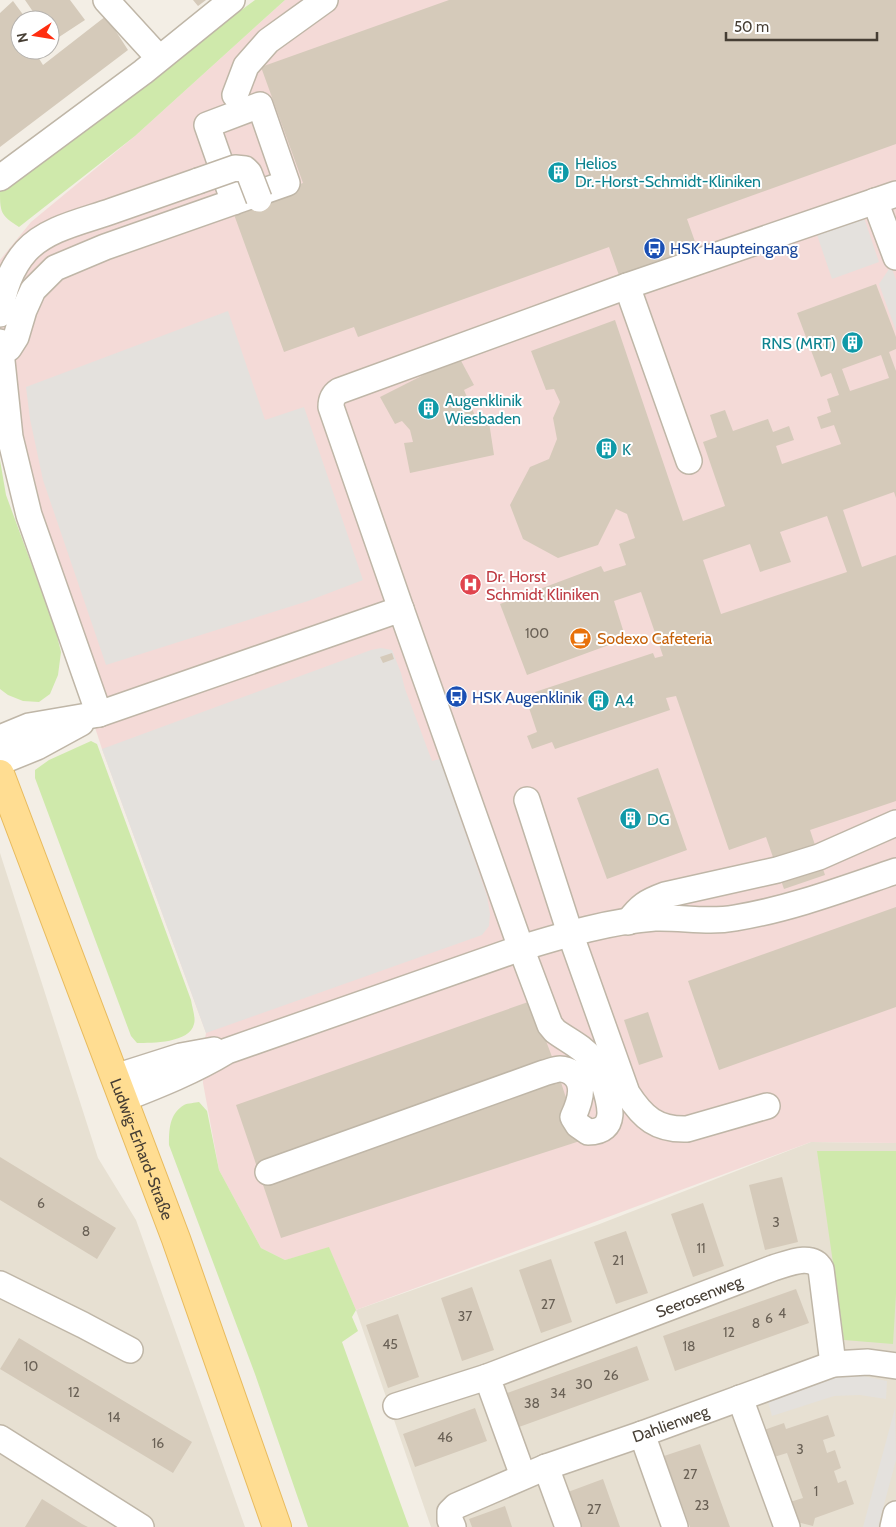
<svg xmlns="http://www.w3.org/2000/svg" width="896" height="1527" font-family="Cabin,sans-serif">
<style>
.residential{fill:#e7e0d2}
.medical{fill:#f4dad7}
.green{fill:#cfe9ab}
.parking{fill:#e4e1dd}
.building{fill:#d5caba;fill-rule:evenodd}
.lines{fill:none;stroke-linecap:round;stroke-linejoin:round}
.minor-casing{stroke:#bfb6a7;stroke-width:28}
.major-casing{stroke:#e8bb5e;stroke-width:30}
.minor{stroke:#fff;stroke-width:25}
.major{stroke:#ffdd92;stroke-width:28}
.minor-bridge-casing{stroke:#bfb6a7;stroke-width:28;stroke-linecap:butt}
.minor-bridge{stroke:#fff;stroke-width:25}
.labels{text-anchor:middle;dominant-baseline:central;stroke-width:4;stroke-linejoin:round;paint-order:stroke}
.number-label{font-size:14px;fill:#6a6156}
.culture-label{font-size:16px;fill:#0d838f;stroke:#fff;text-anchor:start}
.transit-label{font-size:16px;fill:#164399;stroke:#fff;text-anchor:start}
.health-label{font-size:16px;fill:#be3a42;stroke:#fff;text-anchor:start}
.food-label{font-size:16px;fill:#c56008;stroke:#fff;text-anchor:start}
.street-label{font-size:16px;fill:#463e34;stroke:#fff}
</style>
<rect width="100%" height="100%" fill="#f3eee5"/>
<path class="residential" d="M0,853L98,1158L136,1220L245,1527H0Z
M811,1142L896,1143V1527H431L356,1310L597,1225Z"/>
<path class="medical" d="M285,0H896V1143L811,1142L356,1310L329,1248L285,1260L261,1248L219,1170L203,1083V1051L206,1033L102,749L0,436V260L31,222L135,136Z"/>
<path class="green" d="M255,0H285L135,136L19,227C0,215 0,212 0,189Z
M0,460L6,495L55,628L61,652L58,675L50,694L39,702L23,701L8,695L0,689Z
M91,741L97,744L191,1000C192,1007 196,1018 194,1024C190,1043 152,1043 137,1043L131,1036L35,778V770L49,760Z
M199,1102L207,1111L219,1170L261,1248L285,1260L329,1247L356,1310L352,1317L358,1331L342,1342L409,1527H308L255,1374L169,1145C169,1130 169,1114 184,1105C188,1103 195,1103 199,1102Z
M817,1151H896V1294L893,1344L844,1340Z"/>
<path class="parking" d="M860,206L879,262L832,279L813,223Z
M891,266L896,280V331L879,284Z
M228,311L265,420L304,407L363,580L308,601L106,665L43,480L30,419L26,387Z
M381,648L392,650L401,673L405,689L432,761L440,759L487,896L490,914L489,926L482,935L206,1033L102,749L371,650Z
M863,1376L887,1381L886,1399L860,1395L834,1396L772,1416L767,1398L834,1377Z
M895,1408L896,1460L878,1527H863Z"/>
<path class="building" d="M25,0H70L85,20L56,39L50,33V20H36L38,19Z
M193,0H206L198,6Z
M449,0H896V144L687,219L699,253L621,281L609,247L358,337L354,327L284,352L232,209L303,183L261,67Z
M13,1L27,20H20V50H47L38,57L43,65L106,16L128,50L0,147V13Z
M876,284L896,337V349L889,352L896,371V498L894,492L843,510L862,567L896,555V801L810,830L825,875L784,889L766,837L729,850L676,696L666,698L670,710L555,749L552,742L532,749L527,736L537,732L527,702L537,698L535,692L653,653L655,658L663,656L641,592L614,601L623,630L617,642L527,675L500,604L601,566L604,572L626,565L619,544L635,538L627,514L616,509L598,545L558,558L523,539L510,505L530,467L549,459L557,439L553,418L560,402L554,389L546,390L531,351L615,320L683,521L725,506L703,442L717,437L710,415L725,410L733,431L768,419L773,432L789,426L794,440L776,446L782,464L841,444L834,425L821,429L817,417L831,412L827,399L839,395L831,373L821,377L797,313ZM881,355L889,378L850,391L842,369ZM827,516L847,572L721,614L703,560L750,544L760,572L791,562L780,532Z
M459,357L474,385L464,390L479,425L489,422L494,455L410,473L404,443L413,442L410,430L402,421L395,424L380,397Z
M392,653L394,659L383,663L380,657Z
M658,768L687,850L607,879L577,798Z
M896,907V1007L719,1070L688,981Z
M531,1001L557,1070L580,1141L281,1238L236,1105Z
M648,1012L663,1057L639,1065L624,1020Z
M0,1157L116,1228L97,1259L0,1200Z
M782,1177L798,1242L765,1250L749,1185Z
M703,1203L724,1266L693,1277L671,1214Z
M626,1231L648,1293L616,1304L594,1242Z
M551,1259L572,1322L541,1333L519,1270Z
M472,1287L494,1350L462,1361L441,1298Z
M796,1289L809,1323L675,1371L663,1336Z
M398,1314L419,1377L388,1388L366,1325Z
M19,1338L192,1442L173,1473L0,1369Z
M637,1346L649,1380L519,1427L507,1393Z
M475,1408L487,1441L415,1467L403,1434Z
M828,1415L835,1436L823,1440L827,1453L835,1450L841,1468L834,1471L838,1483L846,1480L854,1504L815,1518L813,1526L797,1522L790,1502L803,1498L787,1453L774,1457L764,1430L784,1423L786,1429Z
M700,1444L717,1491L730,1527H690L664,1456Z
M603,1479L620,1527H580L568,1492Z
M42,1499L82,1524L88,1527H25Z
M505,1506L512,1527H472L469,1519Z"/>
<g class="lines">
<defs>
<g id="minor">
<path d="M106,0L159,58"/>
<path d="M235,95L246,66L268,41L325,0"/>
<path d="M0,178L143,72L232,0"/>
<path d="M875,201L896,257"/>
<path d="M627,286L689,461"/>
<path d="M0,314C3,291 10,269 26,251C47,228 84,221 112,211C140,201 169,191 198,181"/>
<path d="M0,342L10,437L29,515L99,714"/>
<path d="M0,354L9,348L16,337L24,310L33,290L55,268L105,247L287,183L260,105L207,125L234,202"/>
<path d="M401,609L331,407C331,399 333,395 339,391L627,286L896,194"/>
<path d="M0,738L29,726L99,714L401,609L521,948L550,1025L555,1031C567,1040 583,1047 592,1059C598,1066 601,1076 604,1084C610,1103 619,1132 588,1132L578,1125L573,1117C579,1104 587,1083 572,1073C568,1070 564,1069 560,1069C555,1069 549,1072 544,1073L268,1172"/>
<path d="M0,762L37,747L81,723"/>
<path d="M527,800L570,933L627,1093C643,1118 657,1130 687,1129L767,1106"/>
<path d="M628,922C640,906 646,902 665,895L777,870L819,857L896,823"/>
<path d="M115,1077L181,1056L214,1050"/>
<path d="M123,1099C159,1085 194,1071 227,1051L521,948C564,935 610,921 655,918C682,917 708,923 735,918C790,909 843,889 896,871"/>
<path d="M0,1284L83,1325L130,1350"/>
<path d="M740,1398L787,1527"/>
<path d="M396,1406L487,1377"/>
<path d="M642,1434L675,1527"/>
<path d="M0,1438L141,1527"/>
<path d="M546,1467L568,1527"/>
<path id="s1" d="M523,1476L487,1377L773,1268C787,1264 812,1252 821,1269L833,1364"/>
<path id="s2" d="M453,1527L450,1520V1512L456,1506L546,1467L642,1434L833,1364L868,1362L896,1366"/>
<path d="M893,1527L896,1514"/>
</g>
<g id="major">
<path id="s3" d="M0,774L176,1239L277,1527"/>
</g>
</defs>
<use href="#minor" class="minor-casing"/>
<use href="#major" class="major-casing"/>
<use href="#minor" class="minor"/>
<use href="#major" class="major"/>
<defs>
<path id="minor-bridge" d="M198,181L235,168L245,169L249,173L259,199"/>
</defs>
<use href="#minor-bridge" class="minor-bridge-casing"/>
<use href="#minor-bridge" class="minor-bridge"/>
</g>
<defs>
<symbol id="building-disc" viewBox="-11 -11 22 22"><circle r="9.5" fill="#0f9aa8" stroke="#fff"/><path d="M-4-6H4V6H1V3H-1V6H-4ZM-2.5-4.3h1.7v1.8h-1.7ZM.8-4.3h1.7v1.8H.8ZM-2.5-1h1.7V.8h-1.7ZM.8-1h1.7V.8H.8Z" fill="#fff"/></symbol>
<symbol id="bus-disc" viewBox="-11 -11 22 22"><circle r="9.5" fill="#1a4fb4" stroke="#fff"/><path d="M-5-6H5V4H4V6H2V4H-2V6H-4V4H-5ZM-3.5-4V0h7V-4ZM-3.5 1.2v1.5H-2V1.2ZM2 1.2v1.5H3.5V1.2Z" fill="#fff"/></symbol>
<symbol id="hospital-disc" viewBox="-11 -11 22 22"><circle r="9.5" fill="#e0444e" stroke="#fff"/><path d="M-5-5h3v3.5h4V-5h3V5h-3V1.5h-4V5h-3Z" fill="#fff"/></symbol>
<symbol id="cafe-disc" viewBox="-11 -11 22 22"><circle r="9.5" fill="#e8710a" stroke="#fff"/><path d="M-5.5-4.5H6V0H3Q3 3.5 0 3.5H-2.5Q-5.5 3.5-5.5 0ZM3-3.2v2h1.7v-2ZM-6 4.5H4V6H-6Z" fill="#fff"/></symbol>
</defs>
<g fill-rule="evenodd">
<use href="#building-disc" x="546" y="160" width="25" height="25"/>
<use href="#bus-disc" x="642" y="236" width="25" height="25"/>
<use href="#building-disc" x="840" y="330" width="25" height="25"/>
<use href="#building-disc" x="416" y="396" width="25" height="25"/>
<use href="#building-disc" x="594" y="436" width="25" height="25"/>
<use href="#hospital-disc" x="458" y="572" width="25" height="25"/>
<use href="#cafe-disc" x="568" y="626" width="25" height="25"/>
<use href="#bus-disc" x="444" y="684" width="25" height="25"/>
<use href="#building-disc" x="586" y="688" width="25" height="25"/>
<use href="#building-disc" x="618" y="806" width="25" height="25"/>
</g>
<g class="labels">
<g class="number-label">
<text x="537" y="633">100</text>
<text x="41" y="1203">6</text>
<text x="776" y="1222">3</text>
<text x="86" y="1231">8</text>
<text x="701" y="1248">11</text>
<text x="618" y="1260">21</text>
<text x="548" y="1304">27</text>
<text x="782" y="1313">4</text>
<text x="465" y="1316">37</text>
<text x="769" y="1318">6</text>
<text x="756" y="1323">8</text>
<text x="729" y="1332">12</text>
<text x="390" y="1344">45</text>
<text x="689" y="1346">18</text>
<text x="31" y="1366">10</text>
<text x="611" y="1375">26</text>
<text x="584" y="1384">30</text>
<text x="74" y="1392">12</text>
<text x="558" y="1393">34</text>
<text x="532" y="1403">38</text>
<text x="114" y="1417">14</text>
<text x="445" y="1437">46</text>
<text x="158" y="1443">16</text>
<text x="800" y="1449">3</text>
<text x="690" y="1474">27</text>
<text x="816" y="1491">1</text>
<text x="702" y="1505">23</text>
<text x="594" y="1509">27</text>
</g>
<g class="culture-label">
<text x="575" y="163">Helios<tspan x="575" dy="18">Dr.-Horst-Schmidt-Kliniken</tspan></text>
<text x="836" y="343" text-anchor="end">RNS (MRT)</text>
<text x="445" y="400">Augenklinik<tspan x="445" dy="18">Wiesbaden</tspan></text>
<text x="622" y="449">K</text>
<text x="615" y="700">A4</text>
<text x="647" y="819">DG</text>
</g>
<g class="transit-label">
<text x="670" y="248">HSK Haupteingang</text>
<text x="472" y="697">HSK Augenklinik</text>
</g>
<g class="health-label">
<text x="486" y="576">Dr. Horst<tspan x="486" dy="18">Schmidt Kliniken</tspan></text>
</g>
<g class="food-label">
<text x="597" y="638">Sodexo Cafeteria</text>
</g>
<g class="street-label">
<text stroke="none"><textPath href="#s3" startOffset="401">Ludwig-Erhard-Straße</textPath></text>
<text stroke="none"><textPath href="#s1" startOffset="332">Seerosenweg</textPath></text>
<text stroke="none"><textPath href="#s2" startOffset="254">Dahlienweg</textPath></text>
</g>
</g>
<g transform="translate(35 35) rotate(258)"><circle r="24" fill="#ffffff" stroke="#b5b2ae"/>
<path d="M0-4L9 19L0 12L-9 19Z" fill="#ff2e10"/>
<text y="-8" font-size="14" font-weight="bold" text-anchor="middle" fill="#463e34">N</text>
</g>
<path d="M726 32v8h151v-8" fill="none" stroke="#463e34" stroke-width="2.5"/>
<text x="734" y="32" font-size="15" fill="#463e34" stroke="#ffffff" stroke-width="4" paint-order="stroke">50 m</text>
</svg>
